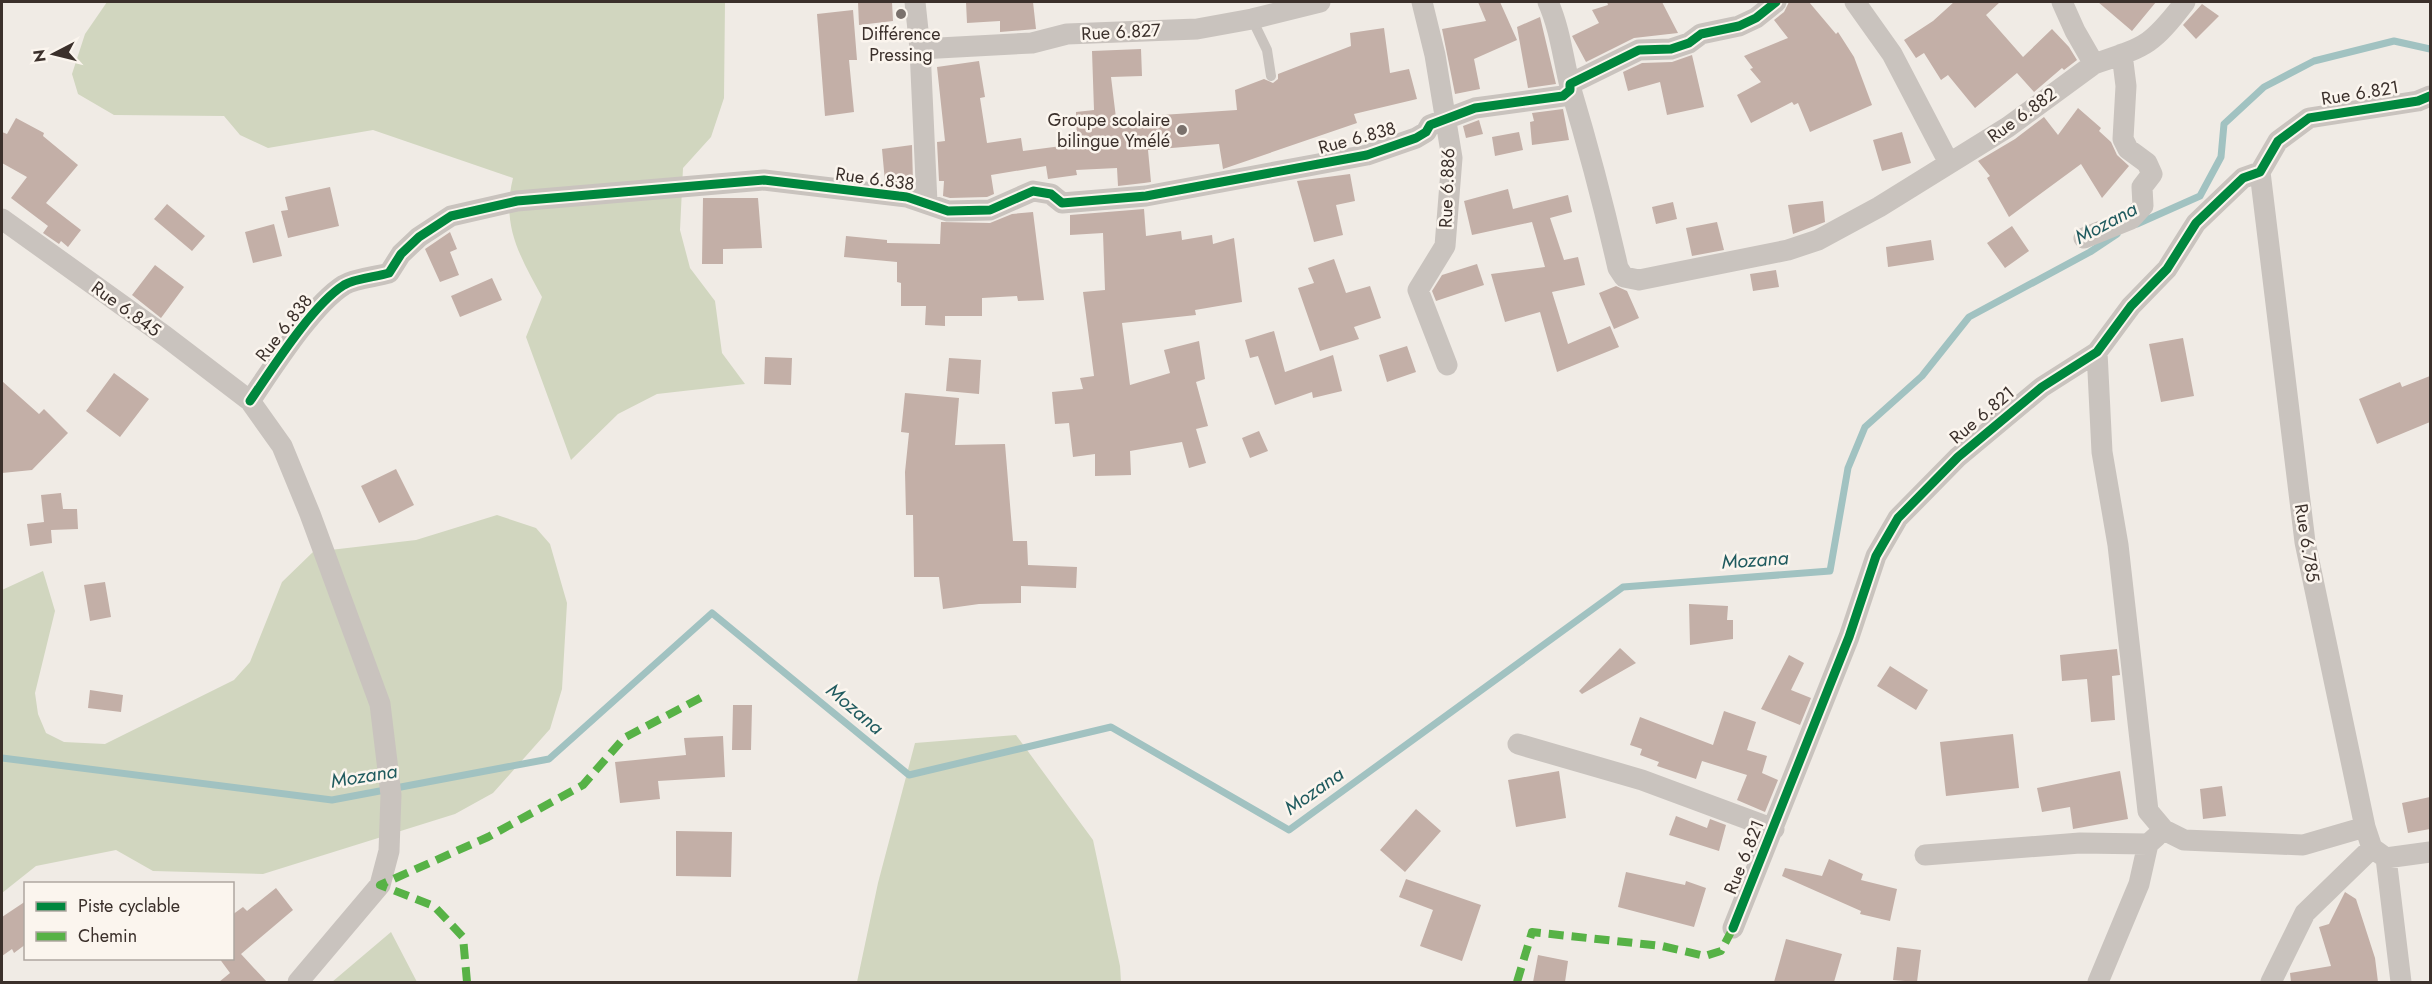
<svg xmlns="http://www.w3.org/2000/svg" width="2432" height="984" font-family="Jost,sans-serif">
<style>
.green{fill:#d1d6bf}
.lines{fill:none;stroke-linecap:round;stroke-linejoin:round}
.stream{stroke:#a1c2c1;stroke-width:7}
.building{fill:#c3afa7}
.service{stroke:#c9c3be;stroke-width:10}
.minor{stroke:#c9c3be;stroke-width:21}
.quiet{stroke:#57b246;stroke-width:8;stroke-dasharray:15 8;stroke-linecap:butt}
.cycleway-casing{stroke:#fbf5ee;stroke-width:13}
.cycleway{stroke:#00873e;stroke-width:9}
.poi-dot{fill:#7a716c;stroke:#fbf5ee;stroke-width:2}
.labels{text-anchor:middle;dominant-baseline:central;stroke-width:5;stroke-linejoin:round;paint-order:stroke}
.street-label{font-size:18px;fill:#3b302b;stroke:#fbf5ee}
.poi-label{font-size:18px;fill:#3b302b;stroke:#fbf5ee}
.water-label{font-size:20px;font-style:italic;fill:#1f5a5e;stroke:#fbf5ee}
</style>
<rect width="100%" height="100%" fill="#f0ebe5"/>
<path class="green" d="M107,2H725L724,98L711,137L683,168L680,230L690,268L715,301L722,353L745,384L657,394L618,414L571,460L526,337L542,297C520,256 501,226 513,178L373,130L268,148L240,135L224,116L114,115L78,94L72,74L85,34Z
M497,515L536,528L550,544L567,603L562,689L550,729L493,793L455,814L263,874L153,871L116,850L36,866L2,893V590L43,571L55,611L35,693L38,714L46,733L64,742L105,744L234,680L250,662L282,582L313,552L416,540Z
M1016,735L1093,840L1120,966L1121,982H857L878,883L915,743Z
M391,932L417,982H332Z"/>
<g class="lines">
<path class="stream" d="M2137,224L2200,196L2221,157L2224,124L2264,87L2314,61L2394,41L2430,49
M2,758L332,800L549,759L712,613L909,775L1111,727L1289,830L1623,587L1830,571L1848,468L1865,427L1922,376L1969,317L2090,252L2117,234"/>
</g>
<path class="building" d="M858,2H892L893,21L859,25Z
M966,2H1033L1036,29L1000,32V21L967,23Z
M1478,2H1500L1517,40L1474,59L1480,89L1455,94L1442,29L1486,21Z
M1607,2H1662L1678,33L1634,38L1586,62L1572,36L1599,23L1592,10L1608,5Z
M1789,2H1809L1836,34L1838,32L1854,57L1872,105L1810,132L1798,103L1794,105L1792,102L1751,123L1737,95L1761,82L1750,69L1753,68L1744,56L1788,38L1774,20L1784,12Z
M1954,2H2000L1986,15L2023,57L2052,29L2069,47L2077,60L2064,70L2062,68L2034,92L2017,73L1975,108L1948,75L1941,80L1924,53L1916,58L1904,40L1933,21Z
M2098,2H2156L2132,31Z
M2202,4L2219,16L2196,39L2183,25Z
M853,10L857,60H849L854,112L825,116L817,14Z
M1540,17L1556,84L1528,88L1517,27Z
M1384,28L1390,73L1409,69L1417,99L1354,114L1357,123L1223,169L1219,144L1148,150L1151,182L1144,183L1118,186L1117,168L1076,170L1077,175L1048,179L1046,166L991,175L994,194L987,197L950,198L943,196L944,181H939L937,142L945,141L937,67L979,61L985,97L980,98L987,143L1021,138L1023,151L1077,144L1076,112L1094,110L1092,51L1141,49L1142,76L1111,77L1116,118L1237,110L1235,90L1264,79L1273,83L1278,79V74L1351,46L1350,33Z
M1692,55L1704,107L1667,115L1660,82L1628,91L1623,72L1642,63L1672,62Z
M2078,108L2101,128L2099,131L2111,142L2117,155L2129,166L2102,198L2081,164L2009,217L1987,178L1990,176L1978,161L2015,139L2044,117L2058,135Z
M1563,109L1569,140L1532,145L1530,122L1534,121L1532,113Z
M16,118L44,133L43,136L78,165L46,203L81,230L68,247L61,241L59,244L43,233L48,226L11,198L27,177L2,163V132L7,134Z
M1479,120L1483,134L1466,138L1463,126Z
M1519,132L1523,150L1495,156L1492,137Z
M1902,132L1911,163L1882,171L1873,140Z
M912,145L913,183L885,182L882,149Z
M1350,174L1355,201L1336,205L1343,235L1314,242L1297,181Z
M330,187L339,226L288,238L281,211L288,210L285,197Z
M1508,189L1513,209L1568,195L1572,212L1550,218L1564,260L1578,257L1585,285L1552,292L1568,344L1610,326L1619,347L1557,372L1540,312L1505,322L1491,274L1545,267L1532,222L1472,235L1464,201Z
M703,198H758L762,248L723,249V264H702Z
M1823,201L1825,222L1793,234L1788,205Z
M1673,202L1677,219L1656,224L1652,207Z
M167,204L205,236L192,251L154,219Z
M1144,209L1146,236L1181,231L1182,240L1212,235L1213,244L1234,238L1242,302L1195,310L1196,315L1122,323L1130,385L1170,373L1164,350L1199,341L1205,379L1196,382L1208,426L1196,429L1206,463L1189,468L1182,442L1130,451L1131,475L1095,476V454L1073,457L1069,423L1055,424L1052,392L1083,389L1080,378L1094,376L1083,292L1105,290L1103,233L1070,235V215Z
M1033,212L1044,300L1018,301L1017,296L982,298V316H945V326L925,325L926,306H901V283L897,282V262L844,257L846,236L887,240V243L940,244L941,222L990,223L1012,214Z
M1717,222L1724,250L1692,256L1686,228Z
M274,224L282,256L253,263L245,232Z
M2012,226L2029,251L2005,268L1987,243Z
M450,232L457,249L450,252L459,275L440,282L425,249Z
M1931,240L1934,260L1888,267L1886,247Z
M1334,259L1346,293L1370,286L1381,318L1354,327L1359,339L1320,351L1298,288L1314,283L1308,268Z
M1477,264L1484,285L1436,301L1432,291L1442,275Z
M155,265L184,287L161,318L132,295Z
M1776,270L1779,287L1753,291L1750,274Z
M492,278L502,300L460,317L451,296Z
M1616,286L1627,291L1639,318L1614,329L1599,293Z
M1274,331L1285,372L1333,355L1342,391L1313,398L1312,392L1275,405L1258,356L1250,358L1245,340Z
M2183,338L2194,396L2161,402L2149,344Z
M1407,346L1416,372L1387,382L1379,355Z
M765,357L792,358L791,385L764,384Z
M949,358L981,360L979,394L946,391Z
M114,373L149,399L120,437L86,411Z
M2430,376V422L2377,444L2359,399L2400,382L2402,387Z
M2,381L39,414L44,409L68,433L32,470L2,473Z
M905,393L959,398L955,445L1005,444L1013,541H1027L1028,565L1077,567L1076,588L1021,586V603L979,604L943,609L939,577H914L913,515H906L905,472L909,433L901,432Z
M1259,431L1268,451L1250,458L1242,438Z
M396,469L414,505L379,523L361,486Z
M61,493L63,509H77L78,529L51,530L52,543L30,546L27,524L44,522L41,495Z
M105,582L111,617L90,621L84,585Z
M1689,604L1728,606L1727,620H1733V639L1690,645Z
M1620,648L1636,663L1582,694L1579,691Z
M2117,649L2120,675L2112,676L2115,720L2091,722L2087,679L2062,681L2060,655Z
M1789,655L1804,663L1791,690L1811,698L1800,725L1761,709Z
M1890,666L1928,690L1916,710L1877,686Z
M90,690L123,695L121,712L88,708Z
M733,705H752L751,750H732Z
M1724,711L1756,722L1747,750L1767,756L1762,773L1778,780L1765,812L1737,800L1747,775L1702,761L1696,779L1657,766L1659,762L1640,755L1642,749L1630,745L1640,717L1713,745Z
M2013,734L2019,788L1946,796L1940,742Z
M723,736L725,777L658,781L660,799L620,803L615,762L686,755L684,738Z
M1559,771L1566,818L1516,827L1508,780Z
M2120,771L2128,819L2073,829L2070,807L2042,812L2037,788Z
M2222,786L2226,816L2203,819L2200,789Z
M2430,797V829L2408,833L2402,803Z
M1416,809L1441,831L1405,872L1380,850Z
M1676,816L1707,828L1710,819L1726,825L1719,851L1669,835Z
M676,831L732,832L731,877L676,876Z
M1829,859L1863,874L1861,880L1897,889L1890,921L1860,914L1861,911L1782,876L1785,868L1822,876Z
M1626,872L1685,885L1686,881L1706,888L1694,927L1618,907Z
M1406,879L1481,905L1462,961L1420,946L1433,910L1399,897Z
M276,888L293,910L241,954L267,982H219L230,973L219,958H232V915L243,907L247,911Z
M2345,892L2356,899L2375,958L2378,982H2291L2290,973L2331,966L2319,927L2329,924Z
M26,901V944L14,953L12,949L2,956V917Z
M1786,939L1842,954L1834,982H1774Z
M1897,947L1921,950L1917,982L1893,980Z
M1538,955L1568,961L1565,982H1533Z"/>
<g class="lines">
<path class="service" d="M1252,19L1267,50L1271,76"/>
<path class="minor" d="M915,2L920,49L927,203
M1422,2L1435,55L1452,158L1445,246L1418,290L1447,365
M1548,2C1560,29 1563,58 1570,86C1588,146 1604,206 1618,268L1624,277L1639,280L1788,250L1818,240L1879,207L2008,127L2094,64
M1855,2L1892,54L1949,163
M2062,2L2075,31L2094,64C2147,46 2151,46 2185,2
M920,49L1032,43L1067,34L1197,29L1252,19L1320,2
M2260,172L2305,542L2365,827L2372,848L2386,858L2430,852
M2,219L165,336L250,401L282,446L310,514L380,704L391,795L389,851L380,885L298,982
M2084,238L2131,219L2143,206L2142,187L2152,174L2147,163L2128,149L2123,139L2126,86L2122,54
M2097,352L2102,452L2118,545L2148,811L2164,830L2184,840L2303,845L2365,827
M250,401C272,369 312,305 344,285C356,278 376,277 389,273L401,254L419,237L451,216L517,201L764,180L907,197L948,211L990,210L1033,191L1051,194L1062,203L1146,196L1367,155L1416,138L1426,132L1430,125L1475,108L1563,96L1570,90V84L1639,50L1671,49L1689,43L1701,34L1739,26L1756,18L1776,2
M1518,744L1642,780L1774,829
M1925,855L2080,843L2148,844
M2386,858L2401,982
M1733,928L1849,637L1876,556L1898,518L1958,457L2042,387L2097,352L2131,306L2167,269L2196,223L2243,178L2260,172L2278,141L2309,118L2418,101L2430,96
M2098,982L2139,884L2148,844L2157,836
M2271,982L2305,913L2372,848"/>
<path class="quiet" d="M467,982L463,937L434,906L380,885L488,837L583,785L624,738L704,696
M1517,982L1532,932L1662,946L1705,956L1721,951L1733,928"/>
<defs>
<path id="cycleway" d="M250,401C272,369 312,305 344,285C356,278 376,277 389,273L401,254L419,237L451,216L517,201L764,180L907,197L948,211L990,210L1033,191L1051,194L1062,203L1146,196L1367,155L1416,138L1426,132L1430,125L1475,108L1563,96L1570,90V84L1639,50L1671,49L1689,43L1701,34L1739,26L1756,18L1776,2
M1733,928L1849,637L1876,556L1898,518L1958,457L2042,387L2097,352L2131,306L2167,269L2196,223L2243,178L2260,172L2278,141L2309,118L2418,101L2430,96"/>
</defs>
<use href="#cycleway" class="cycleway-casing"/>
<use href="#cycleway" class="cycleway"/>
</g>
<g class="poi-dot">
<circle cx="901" cy="14" r="6"/>
<circle cx="1182" cy="130" r="6"/>
</g>
<g class="labels">
<g class="street-label">
<text transform="translate(1121 32) rotate(-3)">Rue 6.827</text>
<text transform="translate(2360 93) rotate(-9)">Rue 6.821</text>
<text transform="translate(2022 115) rotate(-36)">Rue 6.882</text>
<text transform="translate(1357 138) rotate(-15)">Rue 6.838</text>
<text transform="translate(875 179) rotate(8)">Rue 6.838</text>
<text transform="translate(1447 188) rotate(-88)">Rue 6.886</text>
<text transform="translate(126 309) rotate(36)">Rue 6.845</text>
<text transform="translate(284 328) rotate(-52)">Rue 6.838</text>
<text transform="translate(1982 415) rotate(-40)">Rue 6.821</text>
<text transform="translate(2307 543) rotate(81)">Rue 6.785</text>
<text transform="translate(1744 857) rotate(-68)">Rue 6.821</text>
</g>
<g class="poi-label">
<text x="901" y="34">Différence<tspan x="901" dy="21">Pressing</tspan></text>
<text x="1170" y="120" text-anchor="end">Groupe scolaire<tspan x="1170" dy="21">bilingue Ymélé</tspan></text>
</g>
<g class="water-label">
<text transform="translate(2106 223) rotate(-28)">Mozana</text>
<text transform="translate(1755 560) rotate(-4)">Mozana</text>
<text transform="translate(855 709) rotate(40)">Mozana</text>
<text transform="translate(364 776) rotate(-9)">Mozana</text>
<text transform="translate(1314 791) rotate(-35)">Mozana</text>
</g>
</g>
<rect width="2432" height="984" fill="none" stroke="#3b302b" stroke-width="6"/>
<rect x="24" y="882" width="210" height="78" fill="#fbf5ee" stroke="#aea6a0" stroke-width="1.5"/>
<rect x="36" y="902" width="30" height="9" fill="#00873e" stroke="#aea6a0" stroke-width="1.5"/>
<text x="78" y="912" font-size="18" fill="#3b302b">Piste cyclable</text>
<rect x="36" y="932" width="30" height="9" fill="#57b246" stroke="#aea6a0" stroke-width="1.5"/>
<text x="78" y="942" font-size="18" fill="#3b302b">Chemin</text>
<g transform="translate(54 54) rotate(263)" stroke="#fbf5ee" stroke-width="4.5" paint-order="stroke">
<path d="M0-4.5L10 22L0 15L-10 22Z" fill="#3b302b"/>
<text y="-9" font-size="16" font-weight="bold" text-anchor="middle" fill="#3b302b">N</text>
</g>
</svg>
